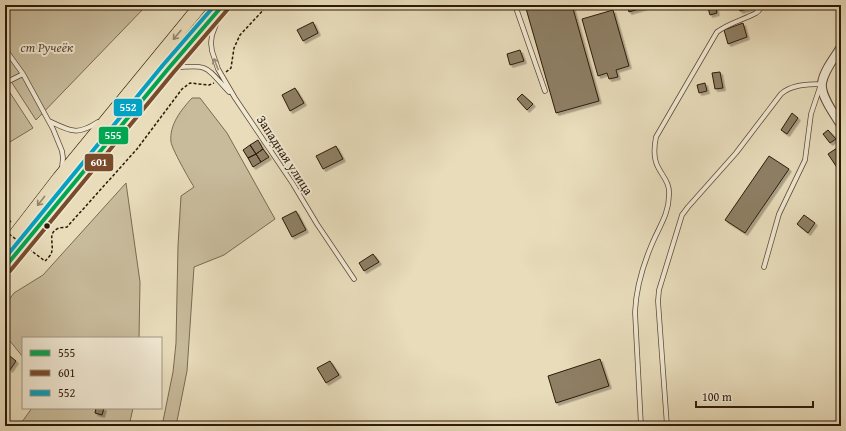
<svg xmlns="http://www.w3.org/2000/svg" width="846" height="431" font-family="'Gentium Book Plus',serif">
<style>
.green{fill:#c8bb9c;stroke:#7a6a52}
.building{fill:#8e7f65;stroke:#2d1a07;filter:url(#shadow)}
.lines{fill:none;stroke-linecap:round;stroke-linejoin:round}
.service-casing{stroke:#5c4a34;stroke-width:5.5}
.minor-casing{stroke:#5c4a34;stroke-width:10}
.trunk-casing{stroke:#2d1a07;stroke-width:14}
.path{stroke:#2d1a07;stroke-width:1.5;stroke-dasharray:3 2;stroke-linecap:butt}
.service{stroke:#f0e8d3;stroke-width:4}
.minor{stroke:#f0e8d3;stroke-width:8}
.trunk{stroke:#e8dcbb;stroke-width:13}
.path-bridge{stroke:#2d1a07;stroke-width:1.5;stroke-dasharray:3 2;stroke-linecap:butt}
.bus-1-casing{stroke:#f0e8d3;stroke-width:7}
.bus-2-casing{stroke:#f0e8d3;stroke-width:7}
.bus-3-casing{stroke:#f0e8d3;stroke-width:7}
.bus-1{stroke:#00a651;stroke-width:4}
.bus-2{stroke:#7a4b2a;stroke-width:4}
.bus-3{stroke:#02a2c4;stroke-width:4}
.oneway{stroke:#94856a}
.oneway2{stroke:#988b77}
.bus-dot{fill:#2d1a07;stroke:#f0e8d3;stroke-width:1.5}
.labels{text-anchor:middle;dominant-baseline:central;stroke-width:4;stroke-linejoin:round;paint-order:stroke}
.park-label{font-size:13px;font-style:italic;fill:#5c4a34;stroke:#f0e8d3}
.street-label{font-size:13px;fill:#2d1a07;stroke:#f0e8d3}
.line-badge{stroke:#f0e8d3;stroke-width:1.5}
.badge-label{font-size:11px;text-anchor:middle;font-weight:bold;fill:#fff}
</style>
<defs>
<filter id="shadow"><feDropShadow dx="2.5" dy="2.5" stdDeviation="0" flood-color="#0004"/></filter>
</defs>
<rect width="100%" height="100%" fill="#e8dcbb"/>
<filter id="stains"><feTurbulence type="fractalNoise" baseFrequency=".005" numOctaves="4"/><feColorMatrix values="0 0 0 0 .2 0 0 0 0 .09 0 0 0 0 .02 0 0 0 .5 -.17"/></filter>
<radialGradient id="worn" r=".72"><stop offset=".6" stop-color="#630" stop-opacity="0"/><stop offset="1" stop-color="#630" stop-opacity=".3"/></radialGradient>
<path class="green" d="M5,5H147L36,120L5,72Z
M5,85L33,128L5,145Z
M192,98H200L227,133L275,219L224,255L194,267L187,371L176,426H162L173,372L176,343L178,246L181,196L194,187C189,179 172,149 171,142C169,125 181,110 192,98Z
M126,183L140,282L139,338H23V357L5,335V305L14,293L43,275Z
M32,408H133L129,426H19Z"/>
<path class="building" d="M525,5H572L599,101L556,113Z
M627,5H652L629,12Z
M715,5L717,13L710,15L708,8Z
M738,5H753L754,7L740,11Z
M613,10L629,66L616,70L618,77L609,79L607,73L598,76L582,19Z
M313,22L318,33L303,41L297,30Z
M743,23L747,37L728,44L724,30Z
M520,50L524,61L510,65L507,54Z
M720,72L723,88L715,89L712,73Z
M705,83L707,91L699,93L697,85Z
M295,88L304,103L290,111L282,95Z
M522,94L533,104L527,110L517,99Z
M792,113L798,118L787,134L781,130Z
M828,130L836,139L830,143L823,134Z
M258,140L263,149L256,154L250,145Z
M250,145L256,154L248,158L243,150Z
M336,146L343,159L323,169L316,156Z
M840,146L841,167L838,169L828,154Z
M263,149L269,157L261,162L256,154Z
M256,154L261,162L253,167L248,158Z
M769,156L789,169L745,233L725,220Z
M296,211L306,230L292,237L282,218Z
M804,215L815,223L808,233L797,224Z
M373,254L379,262L364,271L359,263Z
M5,352L16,361L10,370L5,366Z
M600,359L609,386L556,403L548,376Z
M330,361L339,375L326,383L317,368Z
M96,408H104L102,415L95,413Z"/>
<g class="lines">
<defs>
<path id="service" d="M515,5L545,91
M218,19L212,35L211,43L212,51L218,69L235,98L293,184L317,224L354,279
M5,49L23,74L53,129L62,151L63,158L62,167
M173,68C209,64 205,66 229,92
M5,83L23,74
M49,121C70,131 77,136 98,122
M641,426L635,312C636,289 643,265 652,244C659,227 669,214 669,195C670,183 663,177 658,167C653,158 654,147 656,137L717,32C729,23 743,20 756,13C759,11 761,8 762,5
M667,426L658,301L659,290L682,215L688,207L736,153L781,94C792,84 807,85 821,84L811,114L805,160L779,214L764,267"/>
<path id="minor" d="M841,47C835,57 824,70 822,83C820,95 834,114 841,125"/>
<path id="trunk" d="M5,248L59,178L201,5
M5,267L168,69L223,5"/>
</defs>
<use href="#service" class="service-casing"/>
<use href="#minor" class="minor-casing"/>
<use href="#trunk" class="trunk-casing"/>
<path class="path" d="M226,72L231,68L234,48L240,35L268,5
M5,217L11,222
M45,261C47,259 50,256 51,254C55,245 47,234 57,229C60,227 64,228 67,227L137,149L182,89L190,83L209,85L214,83"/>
<use href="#service" class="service"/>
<use href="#minor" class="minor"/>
<use href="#trunk" class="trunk"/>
<path class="path-bridge" d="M5,231L45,261"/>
<defs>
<path id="bus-1" d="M5,267L168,69L223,5"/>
<path id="bus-2" d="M10,271L173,73L228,9"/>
<path id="bus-3" d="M5,258L163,65L215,5"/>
</defs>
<use href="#bus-1" class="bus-1-casing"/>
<use href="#bus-2" class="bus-2-casing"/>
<use href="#bus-3" class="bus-3-casing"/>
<use href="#bus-1" class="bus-1"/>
<use href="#bus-2" class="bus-2"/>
<use href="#bus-3" class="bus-3"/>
</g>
<defs><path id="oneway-shaft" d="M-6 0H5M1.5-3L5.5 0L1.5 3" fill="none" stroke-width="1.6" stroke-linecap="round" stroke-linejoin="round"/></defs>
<g class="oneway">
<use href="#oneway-shaft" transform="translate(177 35) rotate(130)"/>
<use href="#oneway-shaft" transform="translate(41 201) rotate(128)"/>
</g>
<use class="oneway2" href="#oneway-shaft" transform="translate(216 64) rotate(-111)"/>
<circle class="bus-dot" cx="47" cy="226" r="3.5"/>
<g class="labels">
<g class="park-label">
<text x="47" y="47">ст Ручеёк</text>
</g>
<g class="street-label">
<text transform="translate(285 155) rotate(57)">Западная улица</text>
</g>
</g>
<g class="line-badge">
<rect x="113" y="98" width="30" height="19" rx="4" fill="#02a2c4"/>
<rect x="98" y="126" width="31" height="19" rx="4" fill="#00a651"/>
<rect x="84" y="153" width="30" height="19" rx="4" fill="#7a4b2a"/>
</g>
<g class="badge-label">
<text x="128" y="111">552</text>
<text x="113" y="139">555</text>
<text x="99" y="166">601</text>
</g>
<rect width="846" height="431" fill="none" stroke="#e8dcbb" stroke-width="20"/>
<rect x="6" y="6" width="834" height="419" fill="none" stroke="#2d1a07" stroke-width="2"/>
<rect x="10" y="10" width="826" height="411" fill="none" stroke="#2d1a07"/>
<rect x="22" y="337" width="140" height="72" fill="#f0e8d3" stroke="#a29681"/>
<rect x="30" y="350" width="20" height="6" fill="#00a651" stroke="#a29681"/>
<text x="58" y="357" font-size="12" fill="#2d1a07">555</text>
<rect x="30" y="370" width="20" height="6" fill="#7a4b2a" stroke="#a29681"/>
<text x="58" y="377" font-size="12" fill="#2d1a07">601</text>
<rect x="30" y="390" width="20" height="6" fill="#02a2c4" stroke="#a29681"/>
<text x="58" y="397" font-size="12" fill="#2d1a07">552</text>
<path d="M696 401v6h117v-6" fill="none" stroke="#2d1a07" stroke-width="2"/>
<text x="702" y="401" font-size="12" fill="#2d1a07" stroke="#f0e8d3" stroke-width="3" paint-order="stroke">100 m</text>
<rect width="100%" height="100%" filter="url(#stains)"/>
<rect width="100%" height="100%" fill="url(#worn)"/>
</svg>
